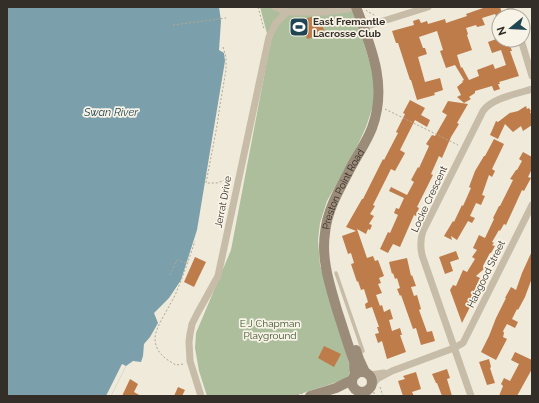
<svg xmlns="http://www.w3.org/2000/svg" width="539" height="403" font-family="Raleway,sans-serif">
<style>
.green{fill:#acbe9c}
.water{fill:#7ca0ab}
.pier{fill:#f0eadb}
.building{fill:#be7c4b}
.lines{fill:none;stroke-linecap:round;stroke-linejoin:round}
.path{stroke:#b3a692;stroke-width:1;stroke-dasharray:2 2;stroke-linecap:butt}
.lane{stroke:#c7bca8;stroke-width:3.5}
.street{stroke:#c7bca8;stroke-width:7}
.secondary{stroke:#9b8c7a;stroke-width:10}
.labels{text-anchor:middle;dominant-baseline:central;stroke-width:3.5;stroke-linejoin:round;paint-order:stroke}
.poi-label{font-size:10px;font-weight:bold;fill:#342e28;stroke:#f8f3e7;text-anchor:start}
.street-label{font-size:10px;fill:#342e28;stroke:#f8f3e7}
.park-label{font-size:10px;fill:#3d512d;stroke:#f8f3e7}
.water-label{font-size:11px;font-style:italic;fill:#204653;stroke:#f8f3e7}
</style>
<rect width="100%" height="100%" fill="#f0eadb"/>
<path class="green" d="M260,7H353L372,70L374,86L373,106L366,127L355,151L327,201L320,223L318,240L320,265L350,367V372L348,376L345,379L340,381L294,396H207L199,371L195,348L196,333L231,250L270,45Z"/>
<path class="water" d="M7,7H219L221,21L219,50L224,53L225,61L197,230L181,280L169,298L154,313L158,323L150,337L144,344L143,356L141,362L133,361L126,366L111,396H7Z"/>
<path class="pier" d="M122,364L126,366L111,396H106Z"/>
<path class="building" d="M482,7H500L503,16H496L495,14L482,18L485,25L477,27L476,25L466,28L468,34L467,35L472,50L457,55L461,68L462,67L469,80L479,76L477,70L493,64L495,69L506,65L501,50L492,53L488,42L499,38V40H504L505,45L509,43L512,51H510L519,76L499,82L500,84H498L500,89L494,91L492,86L475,91V93L469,97L471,99L464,103L457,97L461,95L457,87L463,82L462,81L464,80L455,65L446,68L440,51L443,50L437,31L419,37L423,48H425L427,54L418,57L425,82L440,78L443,90L434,93L435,95L417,100L411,80H410L398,43H396L392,31L414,25L413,21L419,19L421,23L427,21L428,24L445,19L446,23L467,16L466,14L483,8Z
M311,17H320L325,34L307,39L305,31L294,34L291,23Z
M410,100L425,108L421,115L430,120L427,127L415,120L400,150L405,153L395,171L391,169L373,205L375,206L370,214L374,216L369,224L372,225L370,230L368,229L366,234L357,229L367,258L373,256L375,261L378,260L384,276L379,278L381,283L378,284L382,293L376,295L380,306L382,305L384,312L390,309L393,319L389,320L392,331L400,328L402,335H400L406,352L387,359L382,341L378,343L375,334L379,333L377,327H379L372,307L366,309L365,304L368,302L364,289L361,290L358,281L357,282L351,264L354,263L351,253L348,254L342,236L356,231L346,227L362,199H363L383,159L384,160L398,133L396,132L405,114L403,113Z
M448,101L468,104L457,123L459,124L451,137L442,158L439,156L431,174L433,175L417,207L419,208L416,216L414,215L400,247L393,244L388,253L380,249L388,232L390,233L398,215L394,213L396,208L399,209L404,198L389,191L391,187L407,195L414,182L411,180L418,167L419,168L429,146L426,144L432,135L435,136L447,115L442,112Z
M526,106L527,109L529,108L531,111L530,112L532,115V125L523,131L521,126L513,132L505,124L498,139L490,135L496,121L498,122L511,112L510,113L518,111Z
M494,139L504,144L492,169L495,171L492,177L489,175L482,195L485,196L481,205L476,203L470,216L475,218L472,223L468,221L457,240L451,236L452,240L444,236L453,221L454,222L462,205L463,206L471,188L469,187L475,171L484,156H485Z
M523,152L532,157V169L528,177L531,178L524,191L522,190L506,225L504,224L500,231L499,230L492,242L494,243L492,245L495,246L491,253H490L483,266L485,268L476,276L480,278L469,302L472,303L462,323L450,290L453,285L456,286L463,270L467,272L475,259L472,257L477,250L473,248L479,235L485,238L494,219L493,218L499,206H500L513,180L510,179L516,170H517L522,161L519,159Z
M456,251L459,259L450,262L453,271L445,274L439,257Z
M532,251V278L525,297L518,310L517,309L512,319L518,322L515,328L507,324L503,331L504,333L503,337L507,339L496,360L481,352L489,336L496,318L506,298H505L511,287L516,290L522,273Z
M195,257L206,262L194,287L184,282Z
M407,258L411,276L412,275L416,286L411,287L414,296L417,295L421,309L419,310L427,332L432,331L435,341L421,345L416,328L413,329L401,295L400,296L397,289L400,288L397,278L395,279L393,273L392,274L389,262Z
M324,346L341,354L334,367L318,358Z
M515,352L532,360V369L517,396H499L503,386L501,384L504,378L510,381L519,364L511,360Z
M489,359L491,367L490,368L495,383L487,385L479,362Z
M447,369L450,378L447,379L452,396H442L437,383H436L432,374Z
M416,372L421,389L412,392L414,396H403L398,381L405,379L403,376Z
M130,379L138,384L134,392L141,396H122Z
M178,387L185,390L182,396H174Z"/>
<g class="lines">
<path class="path" d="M258,7L264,29
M366,10L368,12L373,14L375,17
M173,25L226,18
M223,47L226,57V70L220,105L217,126L206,183H217L225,180L232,178
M385,109L458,145
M170,275L177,260L186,263
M183,364L176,365C165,359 155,352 155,338C155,327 171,305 176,293C183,276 189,259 195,241
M380,387L383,396
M351,392L355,393L359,396
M374,394V391
M293,396L303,393
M530,396L532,393"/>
<path class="lane" d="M336,273L363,351"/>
<path class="street" d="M275,7L287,12H325L348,9L352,7
M510,7L513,16
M364,27L428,7
M521,40L532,76
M370,375L384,373
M373,384L377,379L392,371L454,348L463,343L532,205
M201,396L190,361L189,342L190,334L192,324L197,314L218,276L269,37L276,23L287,12
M471,396L422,255C420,246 420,240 423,231L483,111C492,98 517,94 532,89"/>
<g class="secondary">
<path d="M356,350L359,359L365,372"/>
<circle cx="362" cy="382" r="10"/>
<path id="s1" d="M355,375L354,362C348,345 343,328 337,310C330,285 321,260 325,233C327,211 338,192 348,173C355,158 366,144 372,128C388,85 371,47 356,7"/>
<path d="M310,396L336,388L352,380"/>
</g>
</g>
<defs>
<symbol id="stadium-square" viewBox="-11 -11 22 22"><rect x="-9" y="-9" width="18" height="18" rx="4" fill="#204653" stroke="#f8f3e7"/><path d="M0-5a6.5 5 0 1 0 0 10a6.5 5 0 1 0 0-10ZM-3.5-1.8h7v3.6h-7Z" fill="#fff"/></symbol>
</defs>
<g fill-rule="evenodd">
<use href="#stadium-square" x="288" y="16" width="22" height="22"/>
</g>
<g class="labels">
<g class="poi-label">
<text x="313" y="21">East Fremantle<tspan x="313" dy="12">Lacrosse Club</tspan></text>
</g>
<g class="street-label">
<text stroke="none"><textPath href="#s1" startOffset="194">Preston Point Road</textPath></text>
<text transform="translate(429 199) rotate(-65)">Locke Crescent</text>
<text transform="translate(223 202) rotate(-79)">Jerrat Drive</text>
<text transform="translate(486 274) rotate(-64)">Habgood Street</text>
</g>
<g class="park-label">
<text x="270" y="323">E J Chapman<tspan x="270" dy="12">Playground</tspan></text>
</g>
<g class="water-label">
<text x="111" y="112">Swan River</text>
</g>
</g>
<rect width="539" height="403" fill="none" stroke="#342e28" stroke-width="16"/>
<g transform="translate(511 28) rotate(252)"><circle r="19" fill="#f8f3e7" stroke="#aaa49b"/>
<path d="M0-3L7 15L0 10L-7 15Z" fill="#204653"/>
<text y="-6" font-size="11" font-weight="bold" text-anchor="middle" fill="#342e28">N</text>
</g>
</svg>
